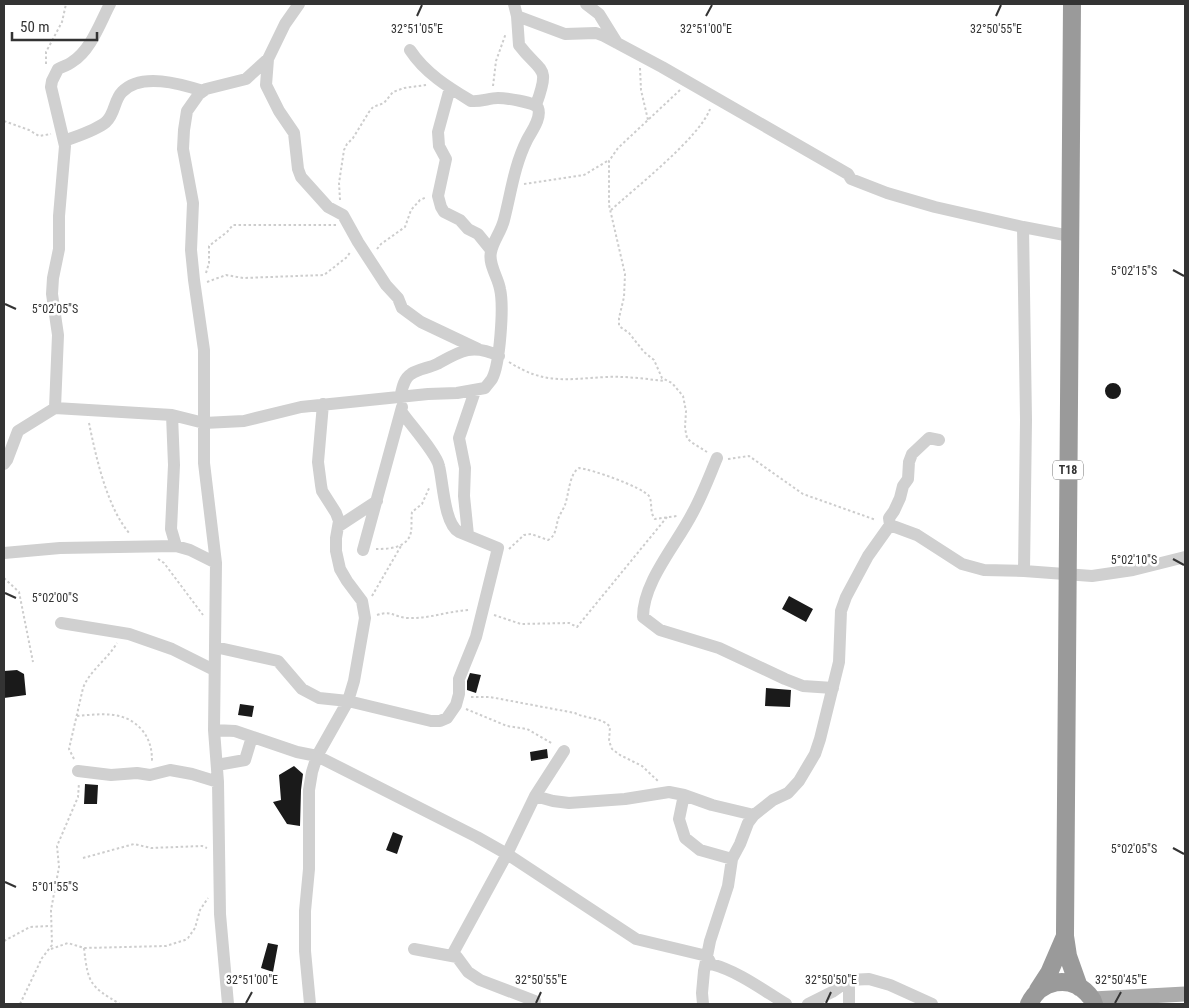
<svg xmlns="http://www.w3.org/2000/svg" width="1189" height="1008" font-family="'Roboto Condensed',sans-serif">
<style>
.building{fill:#1a1a1a}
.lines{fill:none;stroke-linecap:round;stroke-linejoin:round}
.path{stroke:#cdcdcd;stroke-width:2;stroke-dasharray:2.5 2.5;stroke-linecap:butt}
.minor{stroke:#d0d0d0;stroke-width:12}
.major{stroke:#ababab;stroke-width:15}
.highway{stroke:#9a9a9a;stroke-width:18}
.ticks{fill:none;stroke:#333;stroke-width:2}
.labels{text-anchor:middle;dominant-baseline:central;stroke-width:5;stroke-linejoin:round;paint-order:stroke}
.shield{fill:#fff;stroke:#707070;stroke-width:1}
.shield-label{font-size:12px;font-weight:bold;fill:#333}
.ticks-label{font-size:12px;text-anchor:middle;fill:#333;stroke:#fff;stroke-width:5;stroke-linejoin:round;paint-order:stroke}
</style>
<rect width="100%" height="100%" fill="#fff"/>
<path class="building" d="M1105 391a8 8 0 1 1 16 0a8 8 0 1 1-16 0Z
M789,596L813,609L806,622L782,609Z
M17,670L24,674L26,695L4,698V671Z
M470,673L481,675L476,693L467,690V681Z
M766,688L791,690L790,707L765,706Z
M240,704L254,706L252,717L238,715Z
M547,749L548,758L531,761L530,752Z
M294,766L303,774L301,790L300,826L287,824L273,802L281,800L279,775Z
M85,784L98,785L97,804H84Z
M393,832L403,836L397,854L386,850Z
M268,943L278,945L273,972L261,968Z"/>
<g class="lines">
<path class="path" d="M46,64V52L62,22L66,4
M640,68L641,90L648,120
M493,86L496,61L506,33
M680,90L618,148L609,161V205L625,274L624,297L619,318V326L629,333L644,352L654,360L662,378L672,383L683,396L686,411L685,428L687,438L691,442L707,452
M4,121L29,130L39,136L51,134
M524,184L584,175L609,160
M340,200L339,183L344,150L347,144L353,138L369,112L373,107L384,103L393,92L404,88L426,85
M611,210C634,189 700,137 710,109
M377,249L381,244L405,227L411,210L420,200L427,197
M206,273L209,263V246L227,232L233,225H336
M207,282L226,275L243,278L324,275L347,257L351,251
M509,362C545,385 566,379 606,377C626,376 646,379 665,381
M89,423C96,457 107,508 130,534
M728,459L749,456L803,494L876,520
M376,549C389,549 408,548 411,532C412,526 411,518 412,512L422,504L430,486
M509,549L524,535L531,534L548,540C556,536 556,527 558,519C560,514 563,510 565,505C569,494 569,474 579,468C591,469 642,487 649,496C653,503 649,512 655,519L677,516
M158,559L164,563L203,615
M4,578L19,592L33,662
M372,596L401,546
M377,615C392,610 394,617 407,618C429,619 448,611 470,610
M494,615L521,624L569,623L577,627L667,517
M471,697H490L575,713C586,719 602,717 610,727L609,741L612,749L620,755L642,766L659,782
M466,709L507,726L527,729L553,744
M77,716C100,714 125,710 142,730C150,740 152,749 152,762
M74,759L69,749L83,688C90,670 107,660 117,643
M83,858L134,844L151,848L202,846L207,848
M4,941L30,927L50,926
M84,948C88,984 90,986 120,1004
M51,949L68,943L84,948L166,946L185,940L188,938L195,928L200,910L208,898
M20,1004L42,958L52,945L51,910L59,867L57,846L78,797L79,783"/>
<path class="minor" d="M514,4L517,16L519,45C541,74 551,64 536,105
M586,4L599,14L617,43
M517,16L565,34L596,33L604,36L662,67L848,174L851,179L887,193L935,207L1023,227L1070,236
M268,59L266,85L279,111L294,133L298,169L301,177L328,207L343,215L358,242L386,285L398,298L402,308L421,322L478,349
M450,88L438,132L439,146L446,159L438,196L441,207L444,212L460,220L468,229L478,234L491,250
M64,141C77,136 95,131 106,122C115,114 114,100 122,92C141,72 181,84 203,91
M1023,227L1026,420L1024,571
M400,398C402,390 403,379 411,374C418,369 429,368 437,364C460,351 472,343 499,356
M55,408L58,335L52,294L53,278L59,249V216L65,146L51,87L52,81L58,69C62,67 68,65 72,62C91,50 100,23 110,4
M172,415L174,465L171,529L176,546
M717,458C709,477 702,496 692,514C676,545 643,582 643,617L660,630L719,648L785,679L803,686L833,688
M4,464L7,460L18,431L55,408L172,415L204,423L244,421L301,407L428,394L457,393L485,388C487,385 490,382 492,379C500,364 504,306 500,289C498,277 488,264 491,252C493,241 501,232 504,220C511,193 514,166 527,140C531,132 542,118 538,108C535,102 505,98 498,98C489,98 481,102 471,101C448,87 425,73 410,50
M890,525L889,518L894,511L900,498L903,486L908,479L909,462L912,454L929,438L939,440
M339,526L377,501
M468,535L464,496L465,468L459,438L475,391
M363,550L402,407
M4,553L60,548L176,546L190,550L216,563
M61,623L129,634L172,649L214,670
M215,647L278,661L302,689L319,698L348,701L431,721H440L447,718L456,705L459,694V679L476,637L498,548L459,532C444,524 443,481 439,466C437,454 409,423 401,411
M214,730L235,731L297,752L317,756L477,837L507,854L636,939L707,956L711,964C738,971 763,990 786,1004
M217,765L245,760L252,737
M78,771L111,775L137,773L150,775L170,770L192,774L218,782
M684,795L679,819L685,838L700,850L732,859
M535,796L553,801L569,803L625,799L669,792L684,795L712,805L754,815
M414,949L457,957L468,972L480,980L535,1001
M452,955L507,854L535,796L564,751
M849,980V1004
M228,1004L220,914L218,782L214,730L216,563L204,463V350L194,280L191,250L193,203L183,149L184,130L187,111L199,94L206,89L246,79L268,59L285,24L299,4
M310,1004L305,951V911L309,869V790L312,772L317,756L348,701L354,681L365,618L362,601L347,581L340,569L336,551V538L339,521L336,513L322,491L321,485L318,462L323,404
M703,1004L702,993L704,971L710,941L728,886L732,859L740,844L748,823L754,815L773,800L788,793L799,781L815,754L820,739L839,662L841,611L846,597L868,556L890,525L917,535L962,564L984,570L1024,571L1092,576L1133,570L1185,557
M808,1004L832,992L849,980L869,979L890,985L932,1004"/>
<path class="major" d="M1093,999L1185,994"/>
<path class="highway" d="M1072,4C1069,314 1066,625 1065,936L1068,956L1079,987
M1038,990L1049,973L1065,936
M1029,1004C1040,980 1070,974 1088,994C1091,998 1093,999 1094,1004"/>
</g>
<path class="ticks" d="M417,16L422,5M706,16L712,5M996,16L1001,5M1173,270L1184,276M5,304L16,309M1173,559L1184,565M5,593L16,598M1173,848L1184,854M5,882L16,887M246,1003L252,992M536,1003L541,992M826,1003L831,992M1115,1003L1121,992"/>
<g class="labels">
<rect class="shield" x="1053" y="460.5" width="30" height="19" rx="4"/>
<g class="shield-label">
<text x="1068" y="470">T18</text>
</g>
</g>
<g class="ticks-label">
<text x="417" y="33">32°51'05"E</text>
<text x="706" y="33">32°51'00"E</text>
<text x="996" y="33">32°50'55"E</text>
<text x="1134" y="275">5°02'15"S</text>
<text x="55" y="313">5°02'05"S</text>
<text x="1134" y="564">5°02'10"S</text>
<text x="55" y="602">5°02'00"S</text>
<text x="1134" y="853">5°02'05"S</text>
<text x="55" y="891">5°01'55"S</text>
<text x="252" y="984">32°51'00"E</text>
<text x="541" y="984">32°50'55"E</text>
<text x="831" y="984">32°50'50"E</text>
<text x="1121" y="984">32°50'45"E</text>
</g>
<rect width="1189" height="1008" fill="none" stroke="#333333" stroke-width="10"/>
<path d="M12 32v8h85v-8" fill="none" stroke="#333333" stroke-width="2.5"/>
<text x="20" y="32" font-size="15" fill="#333333" stroke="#ffffff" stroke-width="4" paint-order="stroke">50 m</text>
</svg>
